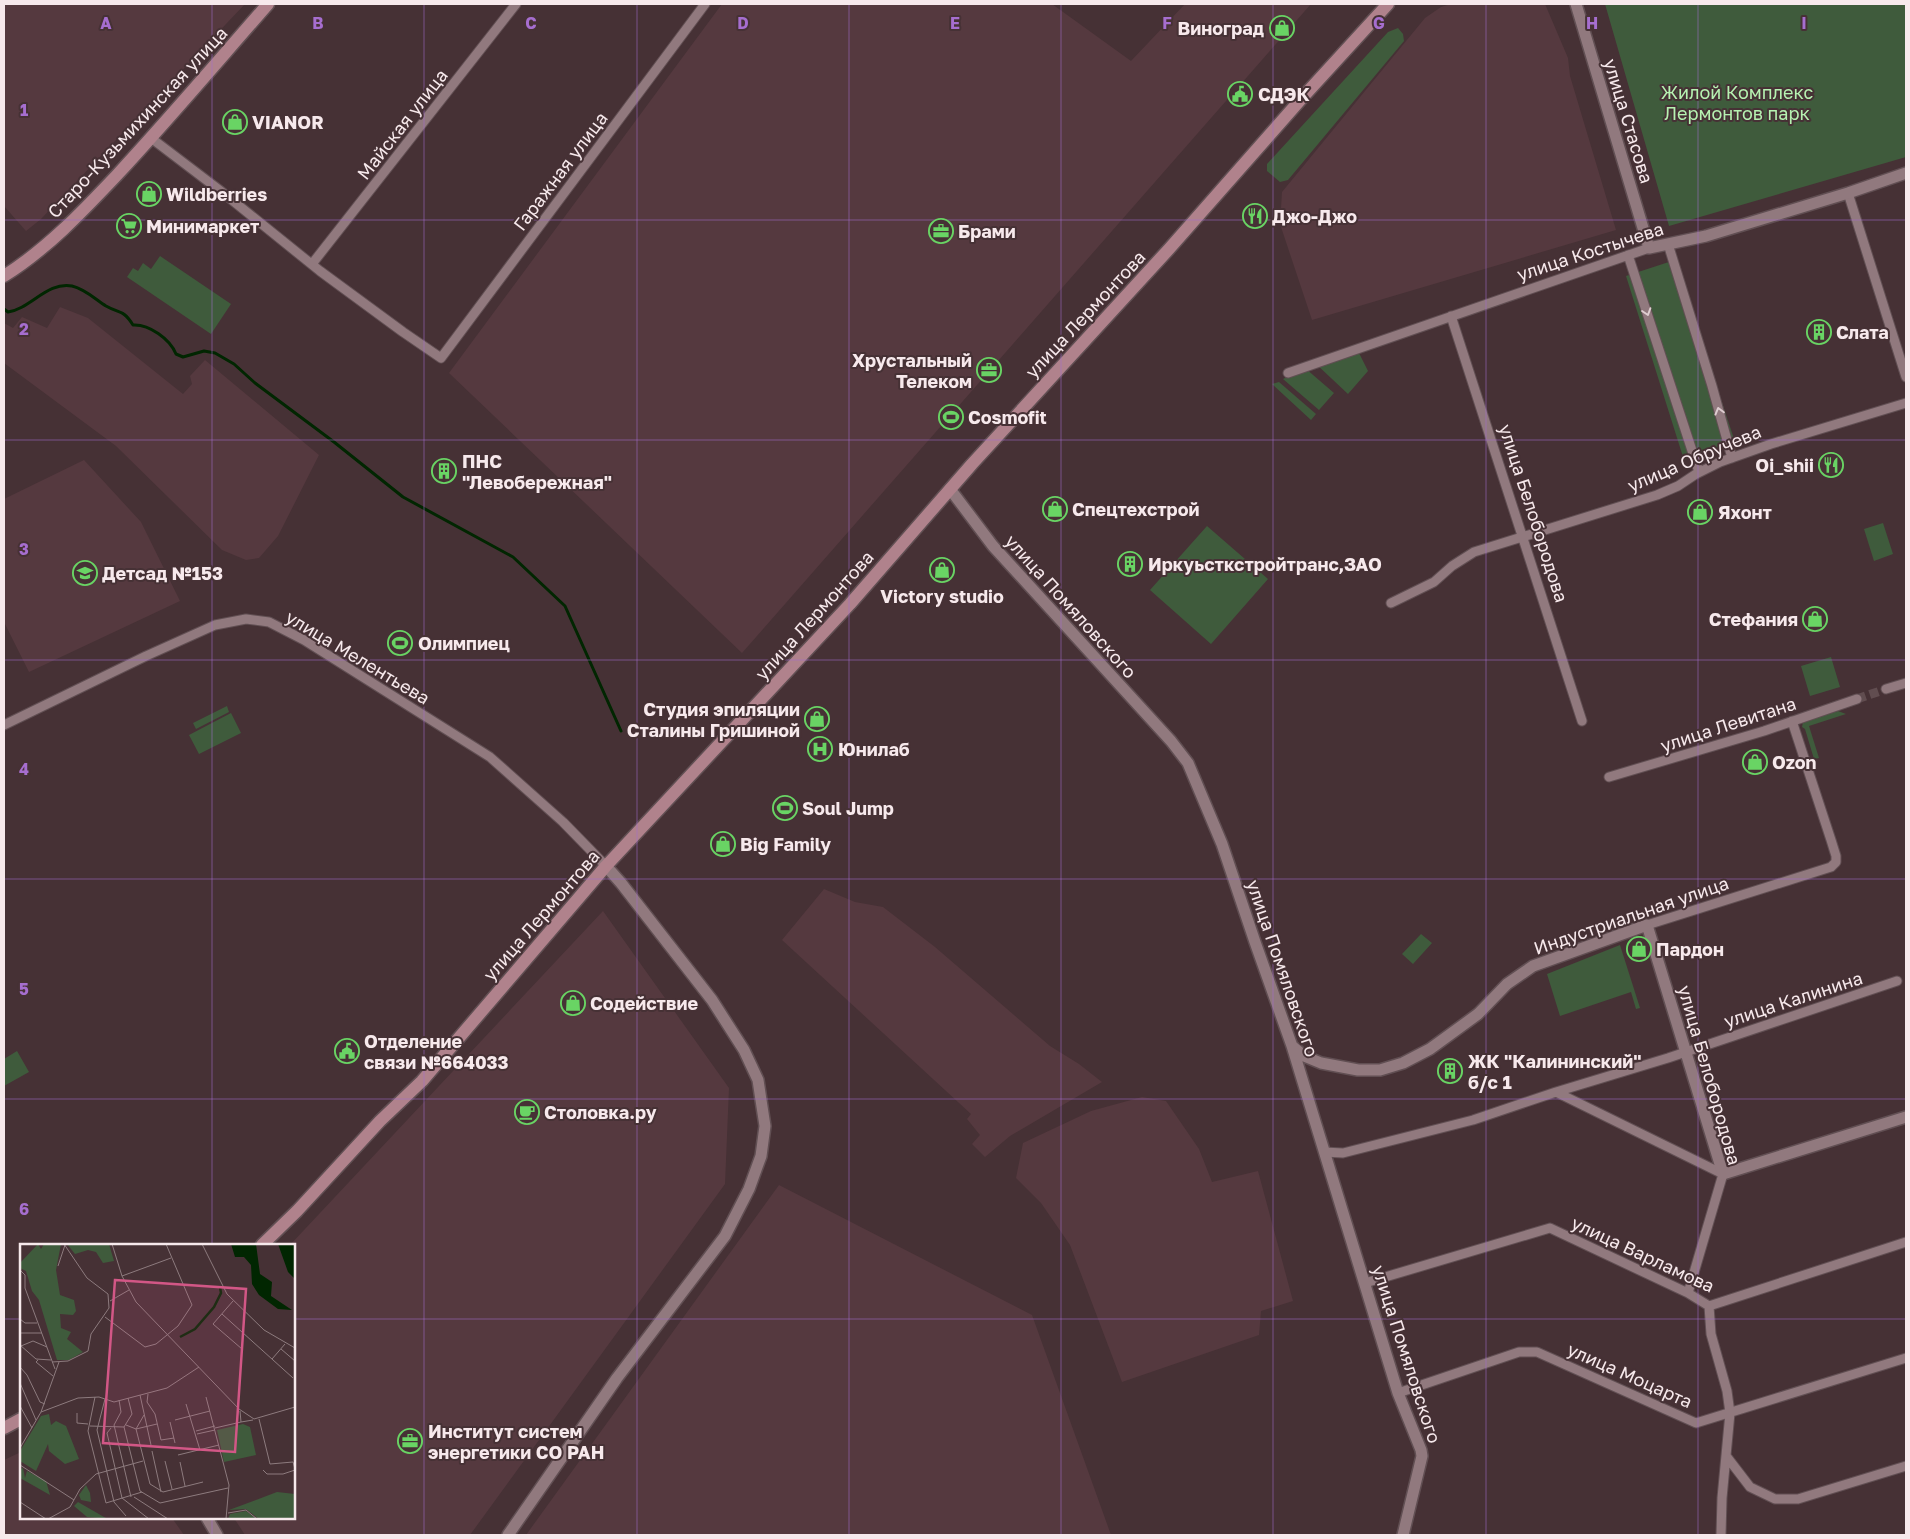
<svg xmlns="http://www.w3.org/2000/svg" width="1910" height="1539" font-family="'Golos Text',sans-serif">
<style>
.built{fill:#55393f}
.green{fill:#3f5b3c}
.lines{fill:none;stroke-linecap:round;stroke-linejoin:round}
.stream{stroke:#012601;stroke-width:3}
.minor-tunnel{stroke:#614d50;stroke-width:9;stroke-dasharray:9 4.5;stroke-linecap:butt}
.minor-casing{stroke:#614f53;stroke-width:11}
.tertiary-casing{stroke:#614f53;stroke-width:14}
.secondary-casing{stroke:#614f53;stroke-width:15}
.minor{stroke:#91797e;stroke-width:9}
.tertiary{stroke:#91797e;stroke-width:11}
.secondary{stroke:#b0828c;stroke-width:12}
.oneway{stroke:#decdd0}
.grid{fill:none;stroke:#a66ecf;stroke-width:1;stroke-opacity:0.55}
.labels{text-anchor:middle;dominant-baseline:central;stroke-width:4;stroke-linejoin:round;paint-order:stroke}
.poi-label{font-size:18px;font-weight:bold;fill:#f7e9ec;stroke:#463135;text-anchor:start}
.park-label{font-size:18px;fill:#b6f2b1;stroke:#463135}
.street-label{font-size:18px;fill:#f7e9ec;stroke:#463135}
.inset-river{fill:none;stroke:#012601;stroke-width:2.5}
.inset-road{fill:none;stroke:#8d7b7e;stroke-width:1}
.view{fill:#d25786;fill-opacity:0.15;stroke:#d25786;stroke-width:2.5}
.inset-edge{fill:none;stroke:#f7e9ec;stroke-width:2.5}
.grid-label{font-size:16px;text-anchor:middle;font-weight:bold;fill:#a66ecf;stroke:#463135;stroke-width:4;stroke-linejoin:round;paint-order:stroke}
</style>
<rect width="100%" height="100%" fill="#463135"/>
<path class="built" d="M4,4H245L41,219L26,231L4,206Z
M722,4H1052L1131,61L1185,4H1311L742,653L449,373Z
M1451,4H1545L1568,58L1570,76L1616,230L1312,320L1280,224L1282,192L1425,18L1441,7Z
M60,307L88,318L183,394L192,384L190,376L205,360L319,455L278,536L259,558L246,560L222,550L116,446L4,363V323L13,328L22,317L47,328Z
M84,460L141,522L180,601L29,672L4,622V499Z
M824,889L855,902L883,907L935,947L1050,1046L1079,1064L1102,1082L1010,1136L985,1157L972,1144L980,1135L967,1119L971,1114L782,940Z
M603,911L729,1088L725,1184L470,1535H245L234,1518H294V1245H290Z
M1142,1097L1166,1101L1199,1149L1212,1182L1258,1171L1293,1301L1261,1311L1259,1335L1122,1382L1070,1245L1041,1203L1016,1178L1023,1143L1091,1111Z
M779,1185L1032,1315L1111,1535H526Z
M21,1452V1518H172L184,1535H4V1460Z"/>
<path class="green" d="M1605,4H1906V157L1669,226Z
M1398,28L1403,34L1404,41L1288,180L1280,182L1267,171V164L1388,32Z
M160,256L231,304L211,334L127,277L133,268L138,271L143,263L151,269Z
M1675,260L1735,442L1684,460L1626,276Z
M1357,349L1368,371L1348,394L1315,363Z
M1305,368L1334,393L1319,410L1283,379Z
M1279,382L1316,414L1311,420L1272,384Z
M1883,523L1893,554L1874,561L1864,529Z
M1207,526L1268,579L1211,644L1150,590Z
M1831,657L1840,687L1810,696L1801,666Z
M227,706L229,712L196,729L193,723Z
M1838,711L1846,714L1809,726L1819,758L1814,759L1805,729L1802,727L1803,722L1807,719Z
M231,713L241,733L199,754L189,735Z
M1421,934L1432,943L1413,964L1402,954Z
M1620,945L1640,1008L1636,1009L1631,992L1560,1016L1547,974Z
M17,1051L29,1072L4,1086V1059Z"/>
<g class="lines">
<path class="stream" d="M4,309L8,312C30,309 48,281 72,286C85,289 95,299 106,306C120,314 123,309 133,325C149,324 170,339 176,354L183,357L204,351L215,353L234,364L255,383L334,442L403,497L513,557L565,606L621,731"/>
<path class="minor-tunnel" d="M1857,699L1886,689"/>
<defs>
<path id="minor" d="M151,138L222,192L320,271L403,332L441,358L705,4
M1848,193L1906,377
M1668,244L1712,386L1732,458
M1628,255L1699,472
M312,264L516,4
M1451,316L1582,721
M1288,373L1649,248
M1391,603L1434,582L1452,566L1474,552L1657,495L1678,486L1696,474L1720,462L1771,444L1906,403
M1886,689L1906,683
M4,725L146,656L215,625L246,619L269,622L304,640L490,757L563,822L606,866
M1609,777L1764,731L1857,699
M1647,925L1831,867L1836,862V856L1831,840L1792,721
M1556,1092L1723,1174L1688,1293
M1324,1152L1343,1153L1473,1120L1556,1092L1668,1058L1897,981
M1365,1283L1550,1228L1688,1293L1709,1306L1906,1242
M1709,1306L1711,1334L1727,1391L1730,1413L1722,1498L1721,1535
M1398,1393L1519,1352H1537L1696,1423L1906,1358
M1727,1457L1750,1487L1775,1499H1798L1906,1466"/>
<path id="tertiary" d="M1576,4L1649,248L1706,236L1848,193L1906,173
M950,489L993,546L1171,741L1188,763L1222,844L1255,942L1292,1046L1398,1393L1421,1450L1422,1456L1403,1535
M1292,1046L1304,1056L1321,1063L1358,1070H1380L1403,1063L1430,1049L1478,1014L1507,984L1533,966L1647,925L1723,1174L1906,1117
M207,1518L217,1535
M508,1535L617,1378L725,1236L749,1189L761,1156L765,1126L761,1100L758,1080L744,1050L712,1000L621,883L606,866"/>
<path id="secondary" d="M4,276C47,249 82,212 117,175C169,119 218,61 268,4
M262,1245L297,1211L380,1121L422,1081L606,866L850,604L972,464L1169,249L1302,98L1388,4
M4,1428L21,1419"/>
</defs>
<use href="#minor" class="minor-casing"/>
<use href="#tertiary" class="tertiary-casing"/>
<use href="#secondary" class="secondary-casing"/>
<use href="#minor" class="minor"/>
<use href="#tertiary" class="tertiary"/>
<use href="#secondary" class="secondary"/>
</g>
<defs><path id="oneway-chevron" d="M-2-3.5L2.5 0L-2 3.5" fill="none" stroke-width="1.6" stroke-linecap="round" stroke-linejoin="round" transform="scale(1.25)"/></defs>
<g class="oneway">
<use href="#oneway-chevron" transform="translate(1647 312) rotate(72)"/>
<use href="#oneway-chevron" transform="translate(1719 411) rotate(-105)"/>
</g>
<path class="grid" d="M212,4V1245M424,4V1535M637,4V1535M849,4V1535M1061,4V1535M1273,4V1535M1486,4V1535M1698,4V1535M4,220H1906M4,440H1906M4,660H1906M4,879H1906M4,1099H1906M4,1319H21M294,1319H1906M212,1518V1535"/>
<defs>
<symbol id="shop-ring" viewBox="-11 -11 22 22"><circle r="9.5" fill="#463135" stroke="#69d464" stroke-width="1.5"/><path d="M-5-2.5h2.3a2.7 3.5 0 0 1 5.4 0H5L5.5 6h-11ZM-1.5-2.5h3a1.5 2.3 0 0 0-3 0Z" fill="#69d464"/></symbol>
<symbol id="civic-ring" viewBox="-11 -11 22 22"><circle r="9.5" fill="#463135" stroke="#69d464" stroke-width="1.5"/><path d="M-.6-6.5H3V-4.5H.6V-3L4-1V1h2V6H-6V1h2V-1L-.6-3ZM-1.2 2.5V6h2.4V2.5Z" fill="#69d464"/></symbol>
<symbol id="restaurant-ring" viewBox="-11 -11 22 22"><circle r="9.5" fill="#463135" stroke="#69d464" stroke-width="1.5"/><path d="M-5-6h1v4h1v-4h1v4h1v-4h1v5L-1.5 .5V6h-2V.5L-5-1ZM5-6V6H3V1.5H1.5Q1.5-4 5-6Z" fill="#69d464"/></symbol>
<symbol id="supermarket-ring" viewBox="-11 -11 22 22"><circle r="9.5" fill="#463135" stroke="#69d464" stroke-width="1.5"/><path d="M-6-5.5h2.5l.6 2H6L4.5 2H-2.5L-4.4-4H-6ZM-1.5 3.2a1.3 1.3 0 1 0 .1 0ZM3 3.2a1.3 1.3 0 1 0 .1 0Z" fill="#69d464"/></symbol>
<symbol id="office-ring" viewBox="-11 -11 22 22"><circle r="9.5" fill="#463135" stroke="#69d464" stroke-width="1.5"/><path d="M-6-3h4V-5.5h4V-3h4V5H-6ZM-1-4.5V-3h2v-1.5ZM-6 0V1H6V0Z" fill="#69d464"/></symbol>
<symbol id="building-ring" viewBox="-11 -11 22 22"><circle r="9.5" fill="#463135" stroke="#69d464" stroke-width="1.5"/><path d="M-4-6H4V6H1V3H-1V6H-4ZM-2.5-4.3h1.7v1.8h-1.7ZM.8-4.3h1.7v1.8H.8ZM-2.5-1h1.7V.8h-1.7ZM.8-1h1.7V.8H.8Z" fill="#69d464"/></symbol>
<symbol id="stadium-ring" viewBox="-11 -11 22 22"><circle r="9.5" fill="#463135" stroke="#69d464" stroke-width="1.5"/><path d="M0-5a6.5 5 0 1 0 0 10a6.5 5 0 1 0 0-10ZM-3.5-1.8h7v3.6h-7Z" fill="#69d464"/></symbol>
<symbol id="school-ring" viewBox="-11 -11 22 22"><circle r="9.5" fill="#463135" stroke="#69d464" stroke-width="1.5"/><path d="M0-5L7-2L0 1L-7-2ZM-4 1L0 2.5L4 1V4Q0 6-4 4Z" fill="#69d464"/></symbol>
<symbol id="hospital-ring" viewBox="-11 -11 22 22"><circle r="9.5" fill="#463135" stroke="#69d464" stroke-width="1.5"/><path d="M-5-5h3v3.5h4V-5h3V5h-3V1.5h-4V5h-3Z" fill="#69d464"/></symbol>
<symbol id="cafe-ring" viewBox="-11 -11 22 22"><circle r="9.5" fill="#463135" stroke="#69d464" stroke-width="1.5"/><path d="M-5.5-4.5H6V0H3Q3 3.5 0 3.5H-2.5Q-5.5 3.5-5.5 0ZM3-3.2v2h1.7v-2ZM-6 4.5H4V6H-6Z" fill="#69d464"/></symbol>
</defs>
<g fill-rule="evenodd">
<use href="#shop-ring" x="1268" y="14" width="28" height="28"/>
<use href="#civic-ring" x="1226" y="80" width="28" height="28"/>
<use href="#shop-ring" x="221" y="108" width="28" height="28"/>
<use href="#shop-ring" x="135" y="180" width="28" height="28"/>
<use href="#restaurant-ring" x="1241" y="202" width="28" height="28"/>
<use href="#supermarket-ring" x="115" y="212" width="28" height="28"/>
<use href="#office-ring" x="927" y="217" width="28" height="28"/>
<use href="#building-ring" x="1805" y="318" width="28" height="28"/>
<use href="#office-ring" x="975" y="356" width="28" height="28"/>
<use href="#stadium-ring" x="937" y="403" width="28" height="28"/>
<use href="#restaurant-ring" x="1817" y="451" width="28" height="28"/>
<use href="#building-ring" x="430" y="457" width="28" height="28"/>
<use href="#shop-ring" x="1041" y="495" width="28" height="28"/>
<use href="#shop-ring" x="1686" y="498" width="28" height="28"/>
<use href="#building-ring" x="1116" y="550" width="28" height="28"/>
<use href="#shop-ring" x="928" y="556" width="28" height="28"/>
<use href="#school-ring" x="71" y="559" width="28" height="28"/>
<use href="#shop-ring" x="1801" y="605" width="28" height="28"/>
<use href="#stadium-ring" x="386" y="629" width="28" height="28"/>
<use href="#shop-ring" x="803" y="705" width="28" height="28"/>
<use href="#hospital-ring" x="806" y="735" width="28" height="28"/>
<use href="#shop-ring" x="1741" y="748" width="28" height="28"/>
<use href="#stadium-ring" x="771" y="794" width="28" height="28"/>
<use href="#shop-ring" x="709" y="830" width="28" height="28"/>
<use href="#shop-ring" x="1625" y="935" width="28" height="28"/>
<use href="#shop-ring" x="559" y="989" width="28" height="28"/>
<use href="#civic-ring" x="333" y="1037" width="28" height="28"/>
<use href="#building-ring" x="1436" y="1057" width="28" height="28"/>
<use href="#cafe-ring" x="513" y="1098" width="28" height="28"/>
<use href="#office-ring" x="396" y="1427" width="28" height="28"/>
</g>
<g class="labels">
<g class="poi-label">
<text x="1264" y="28" text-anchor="end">Виноград</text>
<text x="1258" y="94">СДЭК</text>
<text x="252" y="122">VIANOR</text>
<text x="166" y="194">Wildberries</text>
<text x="1272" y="216">Джо-Джо</text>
<text x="146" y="226">Минимаркет</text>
<text x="958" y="231">Брами</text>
<text x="1836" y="332">Слата</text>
<text x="972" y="360" text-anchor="end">Хрустальный<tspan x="972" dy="21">Телеком</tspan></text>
<text x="968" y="417">Cosmofit</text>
<text x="462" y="461">ПНС<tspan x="462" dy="21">"Левобережная"</tspan></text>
<text x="1814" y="465" text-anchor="end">Oi_shii</text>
<text x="1072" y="509">Спецтехстрой</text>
<text x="1718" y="512">Яхонт</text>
<text x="1148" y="564">Иркуьсткстройтранс,ЗАО</text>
<text x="102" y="573">Детсад №153</text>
<text x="942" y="596" text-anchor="middle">Victory studio</text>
<text x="1798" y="619" text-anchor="end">Стефания</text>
<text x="418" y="643">Олимпиец</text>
<text x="800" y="709" text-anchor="end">Студия эпиляции<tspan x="800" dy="21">Сталины Гришиной</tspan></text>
<text x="838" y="749">Юнилаб</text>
<text x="1772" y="762">Ozon</text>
<text x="802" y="808">Soul Jump</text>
<text x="740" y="844">Big Family</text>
<text x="1656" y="949">Пардон</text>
<text x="590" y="1003">Содействие</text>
<text x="364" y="1041">Отделение<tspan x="364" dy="21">связи №664033</tspan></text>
<text x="1468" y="1061">ЖК "Калининский"<tspan x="1468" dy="21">б/с 1</tspan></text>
<text x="544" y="1112">Столовка.ру</text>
<text x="428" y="1431">Институт систем<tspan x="428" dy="21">энергетики СО РАН</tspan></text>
</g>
<g class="park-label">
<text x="1737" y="92">Жилой Комплекс<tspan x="1737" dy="21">Лермонтов парк</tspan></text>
</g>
<g class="street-label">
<text transform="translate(1629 121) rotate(73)">улица Стасова</text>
<text transform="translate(137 122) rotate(-47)">Старо-Кузьмихинская улица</text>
<text transform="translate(402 124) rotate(-52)">Майская улица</text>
<text transform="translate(560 171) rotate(-53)">Гаражная улица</text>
<text transform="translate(1590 251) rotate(-18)">улица Костычева</text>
<text transform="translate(1085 314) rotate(-47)">улица Лермонтова</text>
<text transform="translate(1694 458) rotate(-23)">улица Обручева</text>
<text transform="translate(1534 513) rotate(72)">улица Белобородова</text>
<text transform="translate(1071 606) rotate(48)">улица Помяловского</text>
<text transform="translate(814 615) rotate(-48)">улица Лермонтова</text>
<text transform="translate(358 657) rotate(31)">улица Мелентьева</text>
<text transform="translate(1728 724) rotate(-18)">улица Левитана</text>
<text transform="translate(541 915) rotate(-49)">улица Лермонтова</text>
<text transform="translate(1631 915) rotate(-19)">Индустриальная улица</text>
<text transform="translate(1283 968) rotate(71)">улица Помяловского</text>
<text transform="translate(1793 999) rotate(-18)">улица Калинина</text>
<text transform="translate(1710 1075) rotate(74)">улица Белобородова</text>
<text transform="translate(1643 1254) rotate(25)">улица Варламова</text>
<text transform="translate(1407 1354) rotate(72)">улица Помяловского</text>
<text transform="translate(1630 1375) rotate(24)">улица Моцарта</text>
</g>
</g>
<g transform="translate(20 1244)">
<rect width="275" height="275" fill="#463135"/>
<path d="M18,0L21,5L24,0H41L36,26L40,51L54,56L56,67L53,71L40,70L41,84L51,88L47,95L63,108L49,116H37L19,56L12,47L6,27L0,24V19ZM47,0H89L94,17L83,19L76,8L68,6L55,10ZM29,170L31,181L36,177L46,182L59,215L45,220L29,207L28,200L16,227L0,217V207L21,172ZM223,180L230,183L236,211L204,218L197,186ZM3,224L5,234L7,227L26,237L30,251L0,234V225ZM66,241L70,249L71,258L61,256L59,251ZM257,248L275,250V275H239L226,265L209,266ZM58,258L84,273L88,275L67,273L54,262ZM226,267L237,275H208L210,270Z" fill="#3f5b3c"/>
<path d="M211,0H236L240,30L252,38L251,52L272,66L258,65L239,51L232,40L231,21L224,13H215ZM258,0H275V35L268,28Z" fill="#012601"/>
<path class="inset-river" d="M160,93L175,85L194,63L201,49L200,43"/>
<path class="inset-road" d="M92,0L102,32L116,58L219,165L234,175L275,163M182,0L207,50L244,86L275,104M38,22L45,1M0,26L5,31V44L35,125M102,32L151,14M90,57L109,46M213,57L193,80L222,105M202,70L273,134M85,73L125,103L136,100L158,82L172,61L146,0M0,75L5,79H17M0,89H22M0,101L16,115L31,116M1,102L13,97L27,103M261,105L275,117M252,115L265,100M18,116L16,118L33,132M32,118L48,117L68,107L71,90L89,64L88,50L67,34L44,0M0,123L7,131L20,158L25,160M0,139L16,176M128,150L127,158L135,170L141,196L154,194M120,151L131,201M75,153L68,187L86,259L122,248M186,153L209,241L206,275M108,154L112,170L104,183L120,247L140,259L208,244M85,155L77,186L94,258L106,272M99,156L101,168L94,181L111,253M166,160L180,206M0,162L12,184M220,167L221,178L233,176M21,168L39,118M57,169V179L68,180M124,171L116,185L130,240L143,248L183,238M239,175L250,220L273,218L275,225M155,176L190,167M150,178L155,199M106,181L116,185L137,180M70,182L104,183M91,184L87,189L102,254L129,275M195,184L221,178M176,187L195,182M177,190L195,186M0,204L21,168L58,154L79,153L94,158L147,144L179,123M132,207L141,248M158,211L199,201M145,217L152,245M160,218L165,242M0,221L54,256M243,226L247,230H263L275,226M114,253L148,275M0,258L26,275M208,269L226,266L237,275M28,275L50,263L60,245L76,230L123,217"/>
<path class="view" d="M95,36L226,45L215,208L83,199Z"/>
<rect width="275" height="275" class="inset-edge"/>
</g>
<g class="grid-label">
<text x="106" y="29">A</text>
<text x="318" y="29">B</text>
<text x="531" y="29">C</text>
<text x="743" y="29">D</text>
<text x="955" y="29">E</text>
<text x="1167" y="29">F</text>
<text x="1379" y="29">G</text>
<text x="1592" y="29">H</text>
<text x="1804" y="29">I</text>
<text x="24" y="116">1</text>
<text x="24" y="335">2</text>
<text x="24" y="555">3</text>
<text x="24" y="775">4</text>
<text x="24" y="995">5</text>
<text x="24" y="1215">6</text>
</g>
<rect width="1910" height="1539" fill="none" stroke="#f7e9ec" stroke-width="10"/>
</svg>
